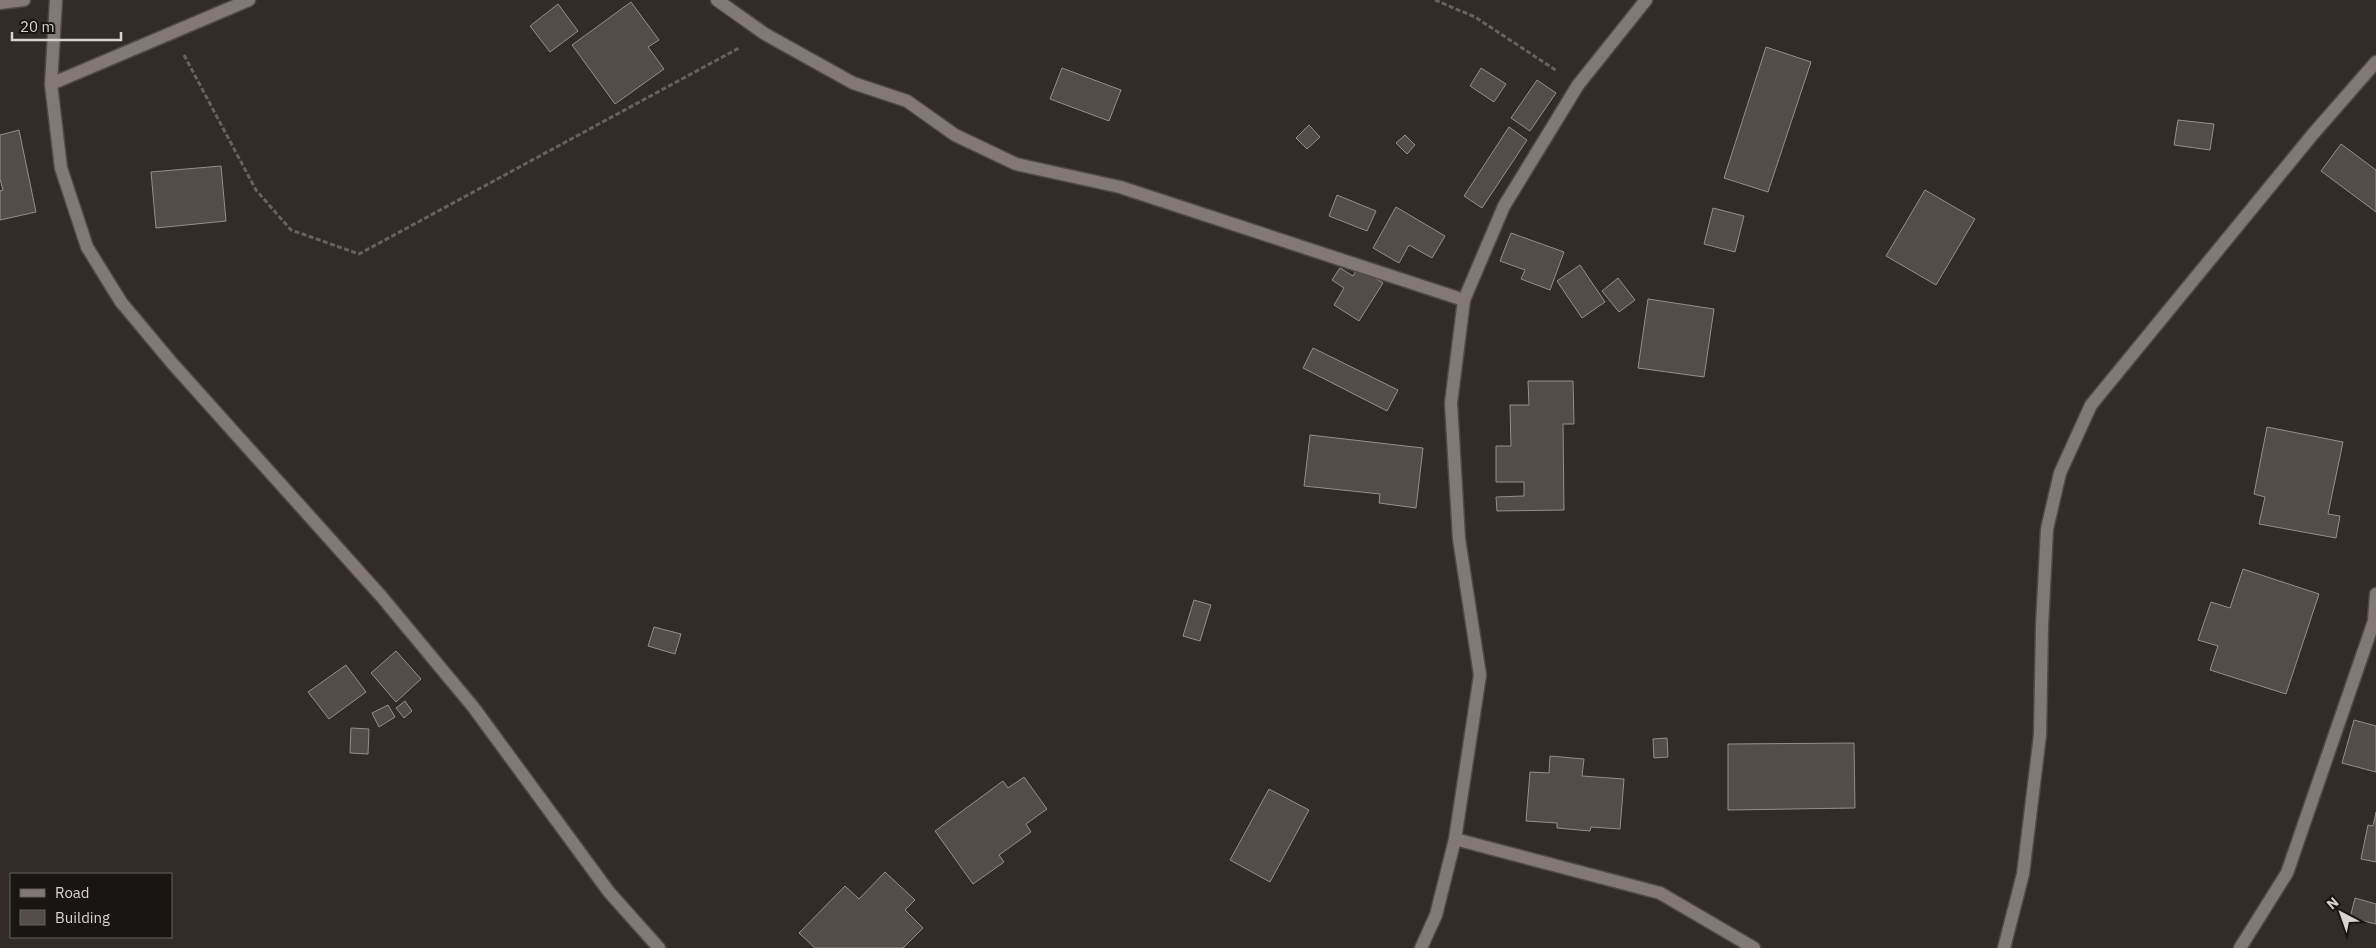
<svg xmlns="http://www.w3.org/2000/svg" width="2376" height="948" font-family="'IBM Plex Sans',sans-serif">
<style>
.building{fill:#544c48;stroke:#978d8a}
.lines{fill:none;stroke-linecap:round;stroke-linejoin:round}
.street-casing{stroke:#4f4a47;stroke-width:15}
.path{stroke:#68615e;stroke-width:3;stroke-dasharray:5 2.5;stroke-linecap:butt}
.street{stroke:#827975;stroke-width:12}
</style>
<rect width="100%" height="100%" fill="#332b28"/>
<path class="building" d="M631,2L659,40L648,47L664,69L615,104L572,45Z
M558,4L578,31L550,52L530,26Z
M1766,47L1811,62L1768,192L1724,178Z
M1062,68L1121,90L1109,121L1050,99Z
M1481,68L1506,84L1494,102L1470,86Z
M1537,80L1556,93L1530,131L1511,118Z
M2178,120L2214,124L2210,150L2174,145Z
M1309,125L1320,137L1307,149L1296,138Z
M1509,127L1527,140L1482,208L1464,196Z
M19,130L36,212L0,220V191L3,190L0,179V135Z
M1405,135L1415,145L1407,154L1396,143Z
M2341,144L2376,170V212L2321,171Z
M221,166L226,221L156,228L151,172Z
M1925,190L1975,219L1936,285L1886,256Z
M1337,195L1376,211L1367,231L1329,216Z
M1396,207L1445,236L1432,258L1409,245L1399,263L1373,248Z
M1713,208L1744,216L1735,252L1704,244Z
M1511,233L1564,252L1550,290L1521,279L1525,270L1500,261Z
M1580,265L1605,302L1582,318L1557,281Z
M1358,267L1383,283L1359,321L1334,305L1344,288L1332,280L1340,268L1353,276Z
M1618,278L1635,300L1619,312L1602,291Z
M1648,299L1714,309L1704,377L1638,368Z
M1313,348L1398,390L1387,411L1303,368Z
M1528,381H1573L1574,424H1563L1564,510L1497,511L1496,497L1524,496V482H1496V446H1511L1510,405H1529Z
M2267,427L2343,442L2328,514L2340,516L2336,538L2259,524L2265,497L2254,494Z
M1310,435L1423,448L1416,508L1379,503L1380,494L1304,486Z
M2243,569L2319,594L2286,694L2210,670L2218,646L2198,640L2211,602L2230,608Z
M1194,600L1211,605L1200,641L1183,636Z
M654,627L681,634L675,654L648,646Z
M396,651L421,679L396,702L371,673Z
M346,665L366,692L329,719L308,692Z
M405,701L412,711L404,718L396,708Z
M388,705L395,717L379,727L372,713Z
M2354,720L2376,726V772L2342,763Z
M351,728L369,729L368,754L350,753Z
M1667,738L1668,757L1654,758L1653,739Z
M1854,743L1855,808L1728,810V744Z
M1550,756L1584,759L1582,776L1624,779L1620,829L1591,827L1590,831L1557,828V823L1526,821L1530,772L1549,773Z
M1024,777L1047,809L1026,824L1031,832L999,855L1004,862L973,884L935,831L1003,781L1008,788Z
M1269,789L1309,810L1270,882L1230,860Z
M2376,812V862L2361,859L2368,825L2373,826Z
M885,872L915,900L905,910L923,928L903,948H815L799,933L845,886L859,899Z
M2355,898L2376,904V924L2350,918Z"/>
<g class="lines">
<defs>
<path id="street" d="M56,0L51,84L61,168L87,247L121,302L172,363L381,596L474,708L609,892L659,948
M717,0L765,34L853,83L907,101L955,135L1016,164L1120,187L1464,300
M0,3L24,0
M51,84L249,0
M1455,839L1660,893L1754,948
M1421,948L1436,915L1455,839L1480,675L1459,539L1451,403L1464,300L1504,206L1578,85L1646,0
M2004,948L2023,874L2040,735L2042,626L2047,529L2060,473L2091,405L2313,134L2376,62
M2240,948L2287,873L2374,621L2376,594"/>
</defs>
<use href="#street" class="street-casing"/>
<path class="path" d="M1435,0L1475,17L1557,71
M184,55L256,190L291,230L359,254L739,48"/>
<use href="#street" class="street"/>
</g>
<rect x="10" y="873" width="162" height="65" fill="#181513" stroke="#65615f"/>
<rect x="20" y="889" width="25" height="8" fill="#827975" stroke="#65615f"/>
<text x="55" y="898" font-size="15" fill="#d9d4d2">Road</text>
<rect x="20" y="910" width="25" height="15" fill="#544c48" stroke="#65615f"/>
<text x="55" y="923" font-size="15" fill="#d9d4d2">Building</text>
<g transform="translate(2341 913) rotate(319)" stroke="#181513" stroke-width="4" paint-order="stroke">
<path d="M0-4L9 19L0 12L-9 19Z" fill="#d9d4d2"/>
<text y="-8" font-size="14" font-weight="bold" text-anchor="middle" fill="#d9d4d2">N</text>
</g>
<path d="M12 32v8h109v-8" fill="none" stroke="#d9d4d2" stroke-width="2.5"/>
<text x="20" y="32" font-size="15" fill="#d9d4d2" stroke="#181513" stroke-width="4" paint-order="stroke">20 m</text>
</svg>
